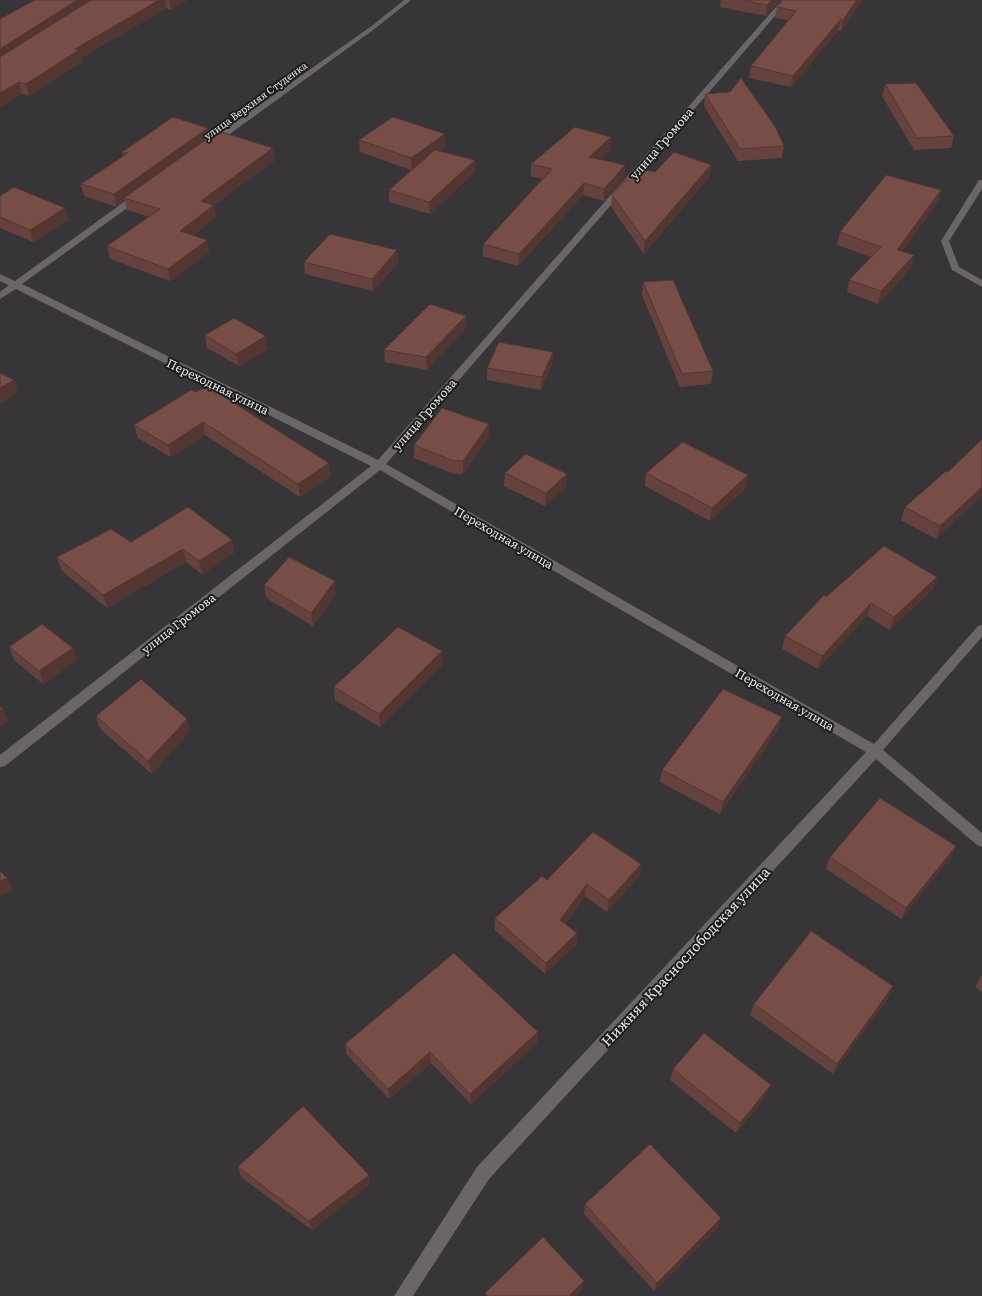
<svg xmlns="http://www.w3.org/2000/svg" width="982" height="1296" font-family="Literata,serif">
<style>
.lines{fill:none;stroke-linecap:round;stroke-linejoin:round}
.street{fill:#696569;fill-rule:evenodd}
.wall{fill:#66423e}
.shaded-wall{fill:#533632}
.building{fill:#774d48;stroke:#533632}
.labels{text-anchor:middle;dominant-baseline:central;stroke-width:4;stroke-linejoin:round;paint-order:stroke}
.far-street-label{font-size:10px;fill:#e5e3e5;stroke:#1e1d1e}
.street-label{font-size:12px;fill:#e5e3e5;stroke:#1e1d1e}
.near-street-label{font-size:14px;fill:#e5e3e5;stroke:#1e1d1e}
</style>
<rect width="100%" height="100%" fill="#383538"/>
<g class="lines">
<path class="street" d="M404,0H411L377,27L216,144H210V140L373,25Z
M782,0H789L386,464L874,744L978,626L982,625V637L883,750L982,833V847L977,845L876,759L489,1179L413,1296H394L477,1167L866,752L380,470L5,766L0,767V755L371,466L16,289L0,299V292L9,285L0,281V274L15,281L135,194H141L142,196L141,198L22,284L378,460Z
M979,180H982V189L949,241L959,267L982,280V287L952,270L941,241Z"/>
</g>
<path class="wall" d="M35,0H187L171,10L166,8L81,58L82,62L29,96L22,94L0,107V19Z
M721,0H780L766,16L720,7Z
M783,0H863L841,31H838L791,87L749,78L751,66L788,20L775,18L777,7Z
M885,84L954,136L951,148L914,150L882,96Z
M705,94L784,146L782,158L738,161L704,106Z
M209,137L275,160L214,205L216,217L193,235L207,240L209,252L170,281L110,259L107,246L149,217L127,210L125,201L116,207L84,196L81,184L123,156L122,152Z
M611,137V149L599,159L625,165L624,177L604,201L583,195L518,266L483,256V244L542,179L531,176V164Z
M359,140L445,146L439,151L475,160V172L430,214L389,202V190L411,170L360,152Z
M711,165L709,177L644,254L611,207L612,195L655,172Z
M941,190L938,202L902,251L911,268L878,304L847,292L849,280L871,257L837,245L840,232Z
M0,196L69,220L33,242L0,228Z
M397,250L398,263L373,291L305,274L304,262Z
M643,282L713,371L711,384L680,387L642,295Z
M466,316V328L427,370L385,362L384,350Z
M205,335L268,349L239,366L207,348Z
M553,352L552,364L541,390L487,380V368Z
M191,390L331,476L300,497L205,435L171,457L138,438L134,425Z
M489,437L463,474H454L414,458V445Z
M982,439L936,539L901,520L905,507L948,472Z
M505,473L566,487L545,506L504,486Z
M646,473L746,488L710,521L645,486Z
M232,540L234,553L202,574L186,562L107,608L61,570L57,557L131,542Z
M937,577L933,589L890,630L867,616L818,669L782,649L785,636L826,597Z
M264,585L336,594L313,626L266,598Z
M9,647L73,648L77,660L43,684L14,660Z
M443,664L380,727L335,700L334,687Z
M96,716L190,731L152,774L100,729Z
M778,729L720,814L660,782L662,770Z
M956,846L950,858L901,919L826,869L830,857Z
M641,864L639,876L607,912L585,896L565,924L577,933L576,945L545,974L495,930V918L547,880Z
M982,975V992L975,987Z
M893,986L888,998L833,1074L750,1015L754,1004Z
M538,1032L537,1043L471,1104L431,1063L389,1099L347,1055L345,1044Z
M673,1069L767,1095L736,1133L670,1080Z
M238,1167L370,1184L312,1230L241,1177Z
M585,1204L718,1227L654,1291L584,1214Z"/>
<path class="shaded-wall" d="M77,0H97L0,62V49Z
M159,0H165L166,8L81,58L82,62L29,96L26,84L75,49Z
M169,0H187L171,10Z
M772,0H780L766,16L767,5Z
M857,0H863L841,31L843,20Z
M841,19L838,31L791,87L793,76Z
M19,82L22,94L0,107V93Z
M208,128L210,140L124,198L125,201L116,207L114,194Z
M445,134V146L411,170V158Z
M611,137V149L588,169L589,157Z
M273,148L275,160L203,213L201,201Z
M475,160V172L430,214L429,202Z
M625,165L624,177L604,201V189Z
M711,165L709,177L644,254L645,241Z
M584,183L583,195L518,266L519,254Z
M941,190L938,202L894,262L897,250Z
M214,205L216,217L183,243L180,231Z
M65,208L69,220L33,242L30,230Z
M207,240L209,252L170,281L168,269Z
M397,250L398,263L373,291L372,279Z
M914,255L911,268L878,304L881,291Z
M466,316V328L427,370L426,357Z
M266,336L268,349L239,366L236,354Z
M553,352L552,364L541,390L542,377Z
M14,380L18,393L0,404V388Z
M203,422L205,435L171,457L168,445Z
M489,424V437L463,474V461Z
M329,463L331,476L300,497L298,484Z
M567,474L566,487L545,506L546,493Z
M748,475L746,488L710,521L712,508Z
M982,487V496L936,539L940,526Z
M232,540L234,553L202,574L199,561Z
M183,549L186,562L107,608L103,595Z
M937,577L933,589L890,630L894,617Z
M335,581L336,594L313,626L311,613Z
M871,603L867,616L818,669L822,656Z
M73,648L77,660L43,684L39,671Z
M442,651L443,664L380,727L379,714Z
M3,709L8,721L0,728V711Z
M782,717L778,729L720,814L723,802Z
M187,719L190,731L152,774L148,761Z
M956,846L950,858L901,919L906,908Z
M641,864L639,876L607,912L609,900Z
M7,878L13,890L0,896V881Z
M587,884L585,896L559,931L560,920Z
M577,933L576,945L545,974L546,963Z
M893,986L888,998L833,1074L837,1064Z
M538,1032L537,1043L471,1104L470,1094Z
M430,1052L431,1063L389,1099L388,1089Z
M771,1085L767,1095L736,1133L740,1123Z
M369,1175L370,1184L312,1230L309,1221Z
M721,1218L718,1227L654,1291L657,1283Z
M584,1281L582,1290L576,1296H569Z"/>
<path class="building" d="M35,0H77L0,49V19Z
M91,0H159L75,49L79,50L26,84L19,82L0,93V57Z
M742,0H772L767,5Z
M783,0H857L843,20L841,19L793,76L751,66L796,11L777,7Z
M741,78L776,128L784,146L740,149L705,94L730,92Z
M916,83L954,136L917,138L885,84Z
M173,117L208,128L114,194L81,184L128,153L122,152Z
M393,117L445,134L411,158L359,140Z
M575,127L611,137L589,157L625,165L604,189L584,183L519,254L483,244L552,169L531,164Z
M218,131L273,148L201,201L214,205L180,231L207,240L168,269L107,246L160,209L124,198Z
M435,150L475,160L429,202L389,190Z
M674,152L711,165L645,241L612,195L636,168L655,172Z
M886,175L941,190L897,250L914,255L881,291L849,280L881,247L840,232Z
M14,187L65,208L30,230L0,217V196Z
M330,234L397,250L372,279L304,262Z
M673,280L713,371L682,374L643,282Z
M430,304L466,316L426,357L384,350Z
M234,318L266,336L236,354L205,335Z
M499,342L553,352L542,377L487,368Z
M0,373L14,380L0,388Z
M207,386L329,463L298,484L203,422L168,445L134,425L191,390L196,392Z
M442,408L489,424L463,461H454L414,445Z
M982,439V487L940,526L905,507L946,471L948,472Z
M683,442L748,475L712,508L646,473Z
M526,454L567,474L546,493L505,473Z
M188,507L232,540L199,561L183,549L103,595L57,557L111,529L131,542Z
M884,546L937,577L894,617L871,603L822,656L785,636L824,595L826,597Z
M289,557L335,581L311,613L264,585Z
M42,624L73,648L39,671L9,647Z
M398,627L442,651L379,714L334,687Z
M141,679L187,719L148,761L96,716Z
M723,689L782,717L723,802L662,770Z
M0,706L3,709L0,711Z
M880,798L956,846L906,908L830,857Z
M593,832L641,864L609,900L587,884L560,920L577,933L546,963L495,918L542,876L547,880Z
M0,871L7,878L0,881Z
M811,931L893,986L837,1064L754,1004Z
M454,953L538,1032L470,1094L430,1052L388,1089L345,1044Z
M704,1033L771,1085L740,1123L673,1069Z
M303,1106L369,1175L309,1221L238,1167Z
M650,1144L721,1218L657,1283L585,1204Z
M543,1237L584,1281L569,1296H487L485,1293Z"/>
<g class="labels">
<g class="far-street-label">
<text transform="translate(255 100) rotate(-36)">улица Верхняя Cтуденка</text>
</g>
<g class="street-label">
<text transform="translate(661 143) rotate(-49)">улица Громова</text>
<text transform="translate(218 386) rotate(26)">Переходная улица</text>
<text transform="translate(424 414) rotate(-49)">улица Громова</text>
<text transform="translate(504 537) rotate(30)">Переходная улица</text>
<text transform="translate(178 623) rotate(-38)">улица Громова</text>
<text transform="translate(785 699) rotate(30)">Переходная улица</text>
</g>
<g class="near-street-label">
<text transform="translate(685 956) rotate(-47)">Нижняя Краснослободская улица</text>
</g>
</g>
</svg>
